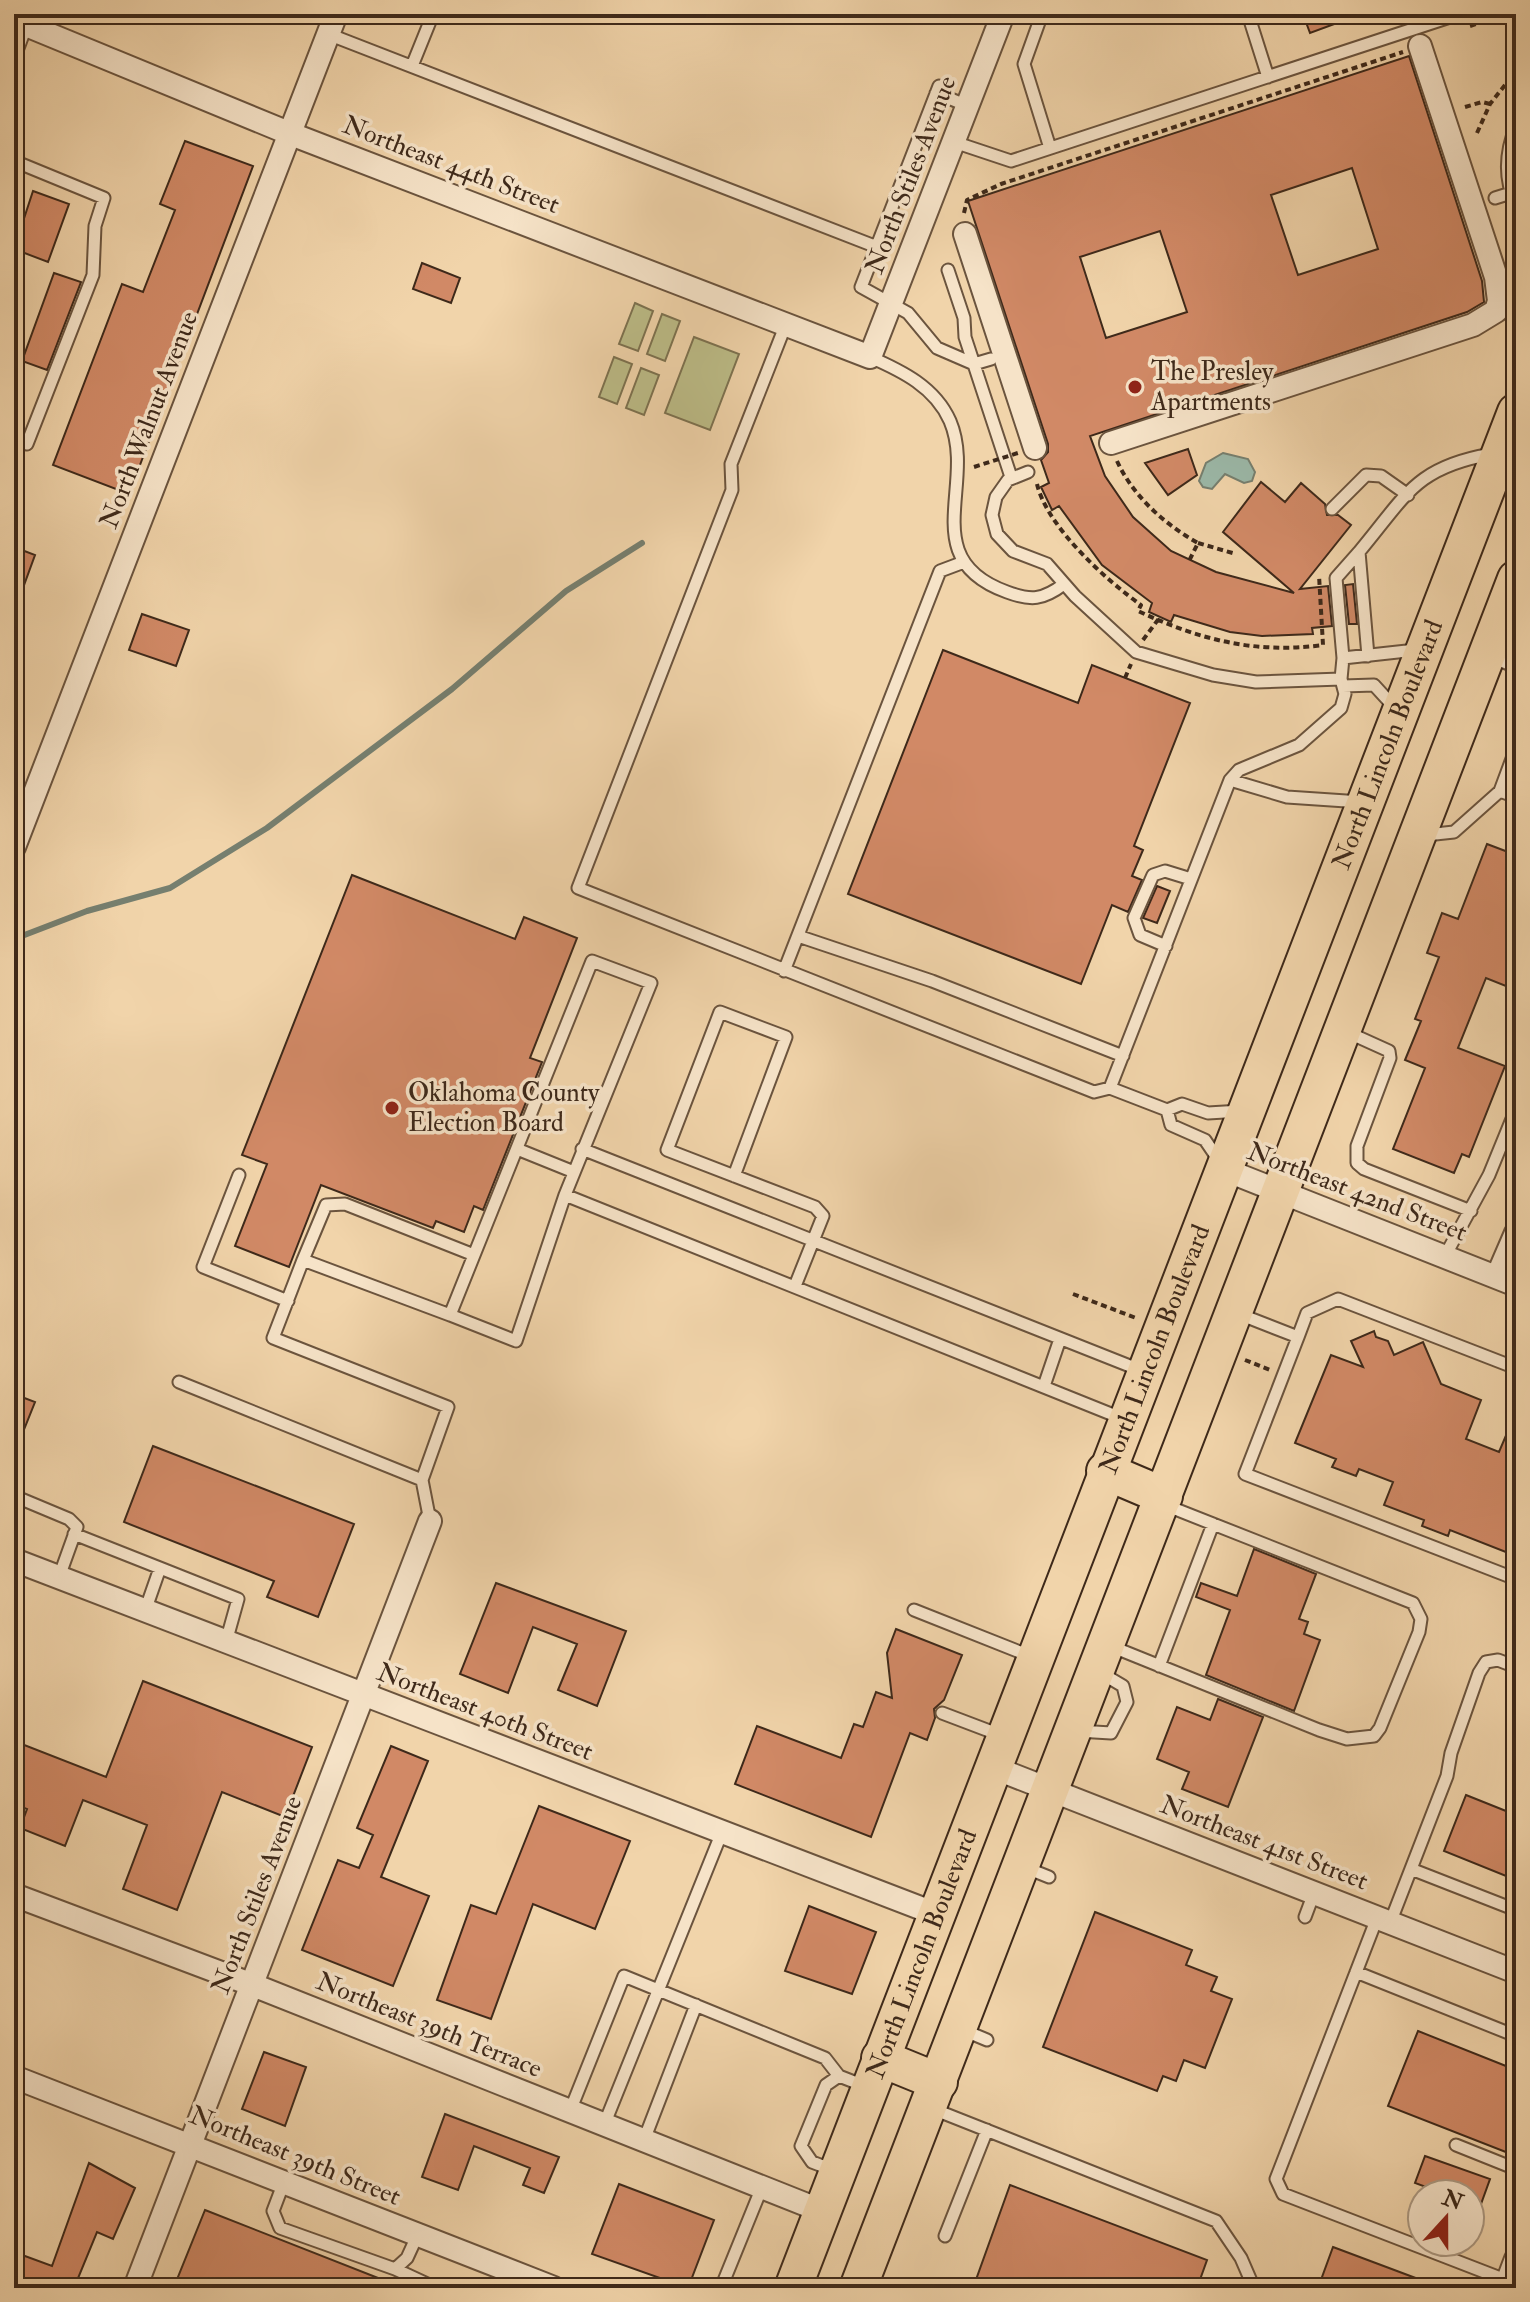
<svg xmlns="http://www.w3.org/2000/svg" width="1530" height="2302" font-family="'IM FELL Double Pica',serif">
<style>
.green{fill:#bcbc87;stroke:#7d7250;stroke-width:2}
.water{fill:#9bb8a8;stroke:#767f6f;stroke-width:2}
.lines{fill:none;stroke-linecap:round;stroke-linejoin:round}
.stream{stroke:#767f6f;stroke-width:6}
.building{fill:#d18966;stroke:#3e291a;stroke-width:2;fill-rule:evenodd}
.lane-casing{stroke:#6b543e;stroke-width:15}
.street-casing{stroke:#6b543e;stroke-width:26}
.primary-casing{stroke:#3e291a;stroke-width:40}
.path{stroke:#3e291a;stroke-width:4;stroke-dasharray:6 4;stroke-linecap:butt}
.lane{stroke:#f6e3c8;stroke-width:11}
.street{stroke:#f6e3c8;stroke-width:22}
.primary{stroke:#f1d4aa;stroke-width:36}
.path-bridge{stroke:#3e291a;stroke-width:4;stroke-dasharray:6 4;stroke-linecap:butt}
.poi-dot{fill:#8f2418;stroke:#f6e3c8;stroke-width:3}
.labels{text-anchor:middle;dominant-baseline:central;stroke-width:7;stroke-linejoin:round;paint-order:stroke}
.street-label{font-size:26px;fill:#3e291a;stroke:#f6e3c8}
.poi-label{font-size:26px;fill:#3e291a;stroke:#f6e3c8;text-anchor:start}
</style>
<rect width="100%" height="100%" fill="#f1d4aa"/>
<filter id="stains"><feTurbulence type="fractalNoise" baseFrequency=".0025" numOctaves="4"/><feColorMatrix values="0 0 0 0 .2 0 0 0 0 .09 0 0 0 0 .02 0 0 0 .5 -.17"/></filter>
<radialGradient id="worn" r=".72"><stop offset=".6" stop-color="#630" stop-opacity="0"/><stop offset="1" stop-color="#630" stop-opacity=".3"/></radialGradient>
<path class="green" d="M635,303L653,311L638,351L619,344Z
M662,314L680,321L665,361L647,354Z
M694,337L739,354L710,430L665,413Z
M614,357L632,364L617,404L599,397Z
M641,368L659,375L644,415L626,408Z"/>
<path class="water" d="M1223,453L1248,459L1255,472L1252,481L1244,483L1225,474L1212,489L1203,487L1199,481L1206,463Z"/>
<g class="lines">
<path class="stream" d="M14,939L87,911L170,888L267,828L452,689L566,591L642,543"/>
</g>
<path class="building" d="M1303,14H1356V16L1310,33Z
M1409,56L1482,281L1484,302L1467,312L1090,436L1105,476L1133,517L1171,551L1216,572L1294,593L1223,532L1261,482L1285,502L1301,483L1325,504L1327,515H1338L1351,525L1300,589L1328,586L1332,626L1312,628L1313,634L1262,636L1230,632L1174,615L1171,622L1149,612L1152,603L1102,565L1059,506L1052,510L1041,487L1049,483L1041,460L1048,452V444L968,201ZM1352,168L1378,249L1298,275L1271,195ZM1160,231L1187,312L1106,338L1080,257Z
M185,141L253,166L129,494L53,465L122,284L143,292L175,210L160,204Z
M33,191L69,204L48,262L14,249Z
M422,263L460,278L451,303L413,289Z
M54,273L81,282L47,370L22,361Z
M1188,449L1197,475L1168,495L1145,463Z
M14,547L35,555L16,607L14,606Z
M1353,584L1357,624H1349L1345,585Z
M142,614L189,630L176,666L129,650Z
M943,650L1078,703L1092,665L1190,703L1134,846L1143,850L1132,876L1142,880L1128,912L1112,905L1081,984L848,894Z
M1487,844L1516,855V905L1509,924L1516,927V990L1486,978L1458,1048L1505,1066L1469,1157L1462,1154L1454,1173L1393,1149L1425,1068L1405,1060L1421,1021L1415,1019L1439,957L1427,953L1442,913L1458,919Z
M352,875L515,939L524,917L577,938L530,1058L542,1062L483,1210L474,1206L464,1232L436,1221L433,1228L321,1185L289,1267L235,1246L267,1164L242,1155Z
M1157,886L1170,891L1157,923L1143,918Z
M1374,1331L1376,1337L1388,1341L1394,1355L1423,1342L1441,1384L1481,1400L1466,1439L1499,1452L1516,1412V1556L1450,1530L1448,1536L1422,1526L1424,1520L1384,1505L1393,1482L1359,1469L1356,1476L1332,1467L1336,1459L1295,1443L1331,1355L1363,1367L1351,1341Z
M14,1394L35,1402L15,1452H14Z
M153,1446L354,1524L318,1617L267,1597L274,1581L124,1522Z
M1254,1549L1316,1574L1299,1619L1308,1622L1304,1634L1320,1640L1294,1711L1206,1675L1230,1610L1196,1597L1201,1583L1237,1596Z
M496,1583L626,1631L597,1706L558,1690L577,1644L533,1627L508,1693L460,1674Z
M896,1629L962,1655L944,1700L934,1709L935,1718L927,1740L910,1733L871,1837L735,1784L757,1726L841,1758L854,1724L863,1727L876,1692L892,1698L887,1653Z
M143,1681L312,1747L285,1817L222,1792L177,1910L123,1889L147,1825L83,1800L65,1846L20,1828L27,1809L14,1804V1741L106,1777Z
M1218,1699L1263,1717L1228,1807L1182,1789L1189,1772L1157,1759L1177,1707L1210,1720Z
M391,1746L428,1761L381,1877L429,1896L393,1986L302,1950L338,1860L359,1868L373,1835L357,1828Z
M1466,1795L1516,1815V1880L1444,1851Z
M539,1806L630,1841L595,1929L533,1904L491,2019L437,2000L471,1905L496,1914Z
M809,1906L876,1932L852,1994L785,1971Z
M1095,1912L1192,1950L1186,1965L1217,1977L1211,1991L1232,1999L1205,2068L1184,2060L1176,2081L1163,2076L1157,2091L1043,2047Z
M1418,2031L1516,2070V2156L1388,2106Z
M264,2052L306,2067L285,2126L242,2109Z
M445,2114L559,2157L544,2193L523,2185L530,2168L474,2146L458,2190L422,2177Z
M1425,2156L1490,2179L1472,2229L1470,2194H1445L1415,2183Z
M89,2163L135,2188L113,2239L97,2232L74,2288H14V2252L52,2266Z
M619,2184L714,2220L688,2288L592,2254Z
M1010,2185L1207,2260L1197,2288H973Z
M205,2210L401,2287V2288H192L176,2282Z
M1333,2247L1437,2286V2288H1318Z"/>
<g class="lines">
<defs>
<path id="lane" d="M1042,14L1024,64L1050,148
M1248,14L1268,77
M328,34L877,247
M14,59L27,24
M412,66L433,14
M939,86L861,287L908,313L937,348L974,364L991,359
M936,93L968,106
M1516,126C1505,153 1504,179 1516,205
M954,142L1011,161L1459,14
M14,161L104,198L95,226L93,275L27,444L14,440
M1495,198L1511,193
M948,270L964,318L965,337L1011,477
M786,324L731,464L732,490L578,888L1094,1092L1110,1088L1167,1110L1182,1104L1208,1113L1241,1111
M870,357C902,371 935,387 950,421C977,484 915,559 1007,592C1031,601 1043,600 1064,584
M1028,472L1008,480L996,497L992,515L997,534L1013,551L1047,564L1075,596L1136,652L1213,675L1256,682L1341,679
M1332,509L1366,475L1381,476L1408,495
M1368,656L1359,552C1406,496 1415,467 1492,454
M1491,657L1516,667
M1343,658L1416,650
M1343,686L1374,685L1396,709
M1230,780L1287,797L1361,802
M1500,791L1516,748
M1426,835L1454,832L1500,791L1516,797
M798,936L932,981L1123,1056
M1166,946L1140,935L1134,918L1153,875L1165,871L1191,879
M592,961L651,983L565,1195L516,1341L450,1315Z
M784,971L940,571L964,562
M1347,1032L1389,1051L1390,1058L1357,1146V1163L1364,1169L1471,1211
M1110,1088L1230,780L1239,770L1299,745L1341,708L1345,694L1341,679L1343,658L1336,578L1359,552
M1167,1110L1171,1125L1205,1140L1220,1162
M517,1149L574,1172
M582,1149L1140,1370
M239,1175L203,1267L288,1301
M734,1176L786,1037L720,1012L667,1150L815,1207L823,1216L795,1286
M565,1195L1121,1418
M1445,1256L1489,1175L1516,1109
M1239,1314L1298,1337L1307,1313L1338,1299L1516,1368
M450,1315L303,1260L326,1205L345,1204L474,1255
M1298,1337L1245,1474L1516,1579
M179,1382L422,1480L448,1407L273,1338L303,1260
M1044,1386L1060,1339
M422,1480L430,1521
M14,1496L69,1519L77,1527L59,1577
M14,1511L19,1498
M74,1534L160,1568L145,1611
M160,1568L238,1599L226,1642
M914,1610L1030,1656
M1108,1645L1319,1730L1347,1739L1374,1736L1380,1728L1419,1632L1421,1619L1413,1603L1165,1505
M1159,1666L1213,1524
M942,1713L1000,1735
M1078,1731L1111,1733L1127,1702L1123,1686L1101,1673
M1024,1867L1049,1877
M1411,1869L1516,1910
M1305,1917L1314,1893
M1377,1918L1276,2179L1283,2194L1508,2281
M1390,1923L1447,1776L1451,1753L1479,1673L1486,1662L1498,1660L1516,1667
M1356,1972L1516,2036
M963,2030L987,2040
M933,2109L1216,2221L1241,2258L1254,2288
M570,2111L624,1976L825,2058L839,2076L867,2087
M604,2125L722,1832
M644,2140L696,2005
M1456,2145L1516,2169
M833,2170L812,2162L801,2146L826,2085L839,2076
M284,2182L273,2211L280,2228L395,2269L436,2288
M945,2236L987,2130
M395,2269L407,2258L418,2234
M721,2288L762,2187"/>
<path id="street" d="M14,20L291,134L870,357L1003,14
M965,234L1035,448
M1111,443L1473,325L1496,311L1499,301L1496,277L1420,46
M14,847L336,14
M1223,1169L1516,1285
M1497,1277L1516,1233
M14,1560L936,1914
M992,1767L1516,1972
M14,1895L253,1985L822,2211
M14,2077L554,2288
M135,2288L430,1521
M1505,2288L1516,2259"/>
<g id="primary">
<path d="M1105,1471L1164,1496"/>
<path d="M880,2058L939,2082"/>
<path id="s1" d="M793,2288L1516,412"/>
<path d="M858,2288L1516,579"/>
</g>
</defs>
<use href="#lane" class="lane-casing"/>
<use href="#street" class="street-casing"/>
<use href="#primary" class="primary-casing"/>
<path class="path" d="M1470,26L1506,14
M1465,107L1482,102L1490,104
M1477,133L1490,104L1516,71
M964,213L967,200L1001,184L1403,52
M1117,461C1133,496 1164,524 1198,543L1189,561
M1037,484C1047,527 1106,580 1141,605L1138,611C1200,640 1255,654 1323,645L1319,575
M1198,543L1236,554
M1143,640L1160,617
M1125,678L1131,664
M1073,1294L1136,1318
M1245,1360L1270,1370"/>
<use href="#lane" class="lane"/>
<use href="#street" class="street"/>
<use href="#primary" class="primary"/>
<path class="path-bridge" d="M974,467L1021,452"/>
</g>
<g class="poi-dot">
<circle cx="1135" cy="387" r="8"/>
<circle cx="392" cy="1108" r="8"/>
</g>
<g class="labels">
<g class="street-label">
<text transform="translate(451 165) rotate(21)">Northeast 44th Street</text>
<text transform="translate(911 175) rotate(-69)">North Stiles Avenue</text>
<text transform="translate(149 420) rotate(-69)">North Walnut Avenue</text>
<text stroke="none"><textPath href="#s1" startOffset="1654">North Lincoln Boulevard</textPath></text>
<text transform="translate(1357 1192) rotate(21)">Northeast 42nd Street</text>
<text stroke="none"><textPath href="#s1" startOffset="1006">North Lincoln Boulevard</textPath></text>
<text transform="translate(485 1712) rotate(21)">Northeast 40th Street</text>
<text transform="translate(1264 1843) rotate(21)">Northeast 41st Street</text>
<text transform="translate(257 1895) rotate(-69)">North Stiles Avenue</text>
<text stroke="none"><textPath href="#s1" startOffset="358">North Lincoln Boulevard</textPath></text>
<text transform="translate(429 2025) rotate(22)">Northeast 39th Terrace</text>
<text transform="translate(295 2156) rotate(22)">Northeast 39th Street</text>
</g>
<g class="poi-label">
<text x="1151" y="372">The Presley<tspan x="1151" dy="30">Apartments</tspan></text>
<text x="408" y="1093">Oklahoma County<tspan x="408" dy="30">Election Board</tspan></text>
</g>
</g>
<rect width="1530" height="2302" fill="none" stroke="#f1d4aa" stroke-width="48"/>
<rect x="16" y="16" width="1498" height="2270" fill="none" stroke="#3e291a" stroke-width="4"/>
<rect x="24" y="24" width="1482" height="2254" fill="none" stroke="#3e291a" stroke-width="2"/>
<g transform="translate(1446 2218) rotate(21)"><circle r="38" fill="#f6e3c8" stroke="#ac9982" stroke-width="2"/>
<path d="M0-6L14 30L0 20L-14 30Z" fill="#8f2418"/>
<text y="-12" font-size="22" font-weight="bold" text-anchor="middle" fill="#3e291a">N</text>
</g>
<rect width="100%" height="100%" filter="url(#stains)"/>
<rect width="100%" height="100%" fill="url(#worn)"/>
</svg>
